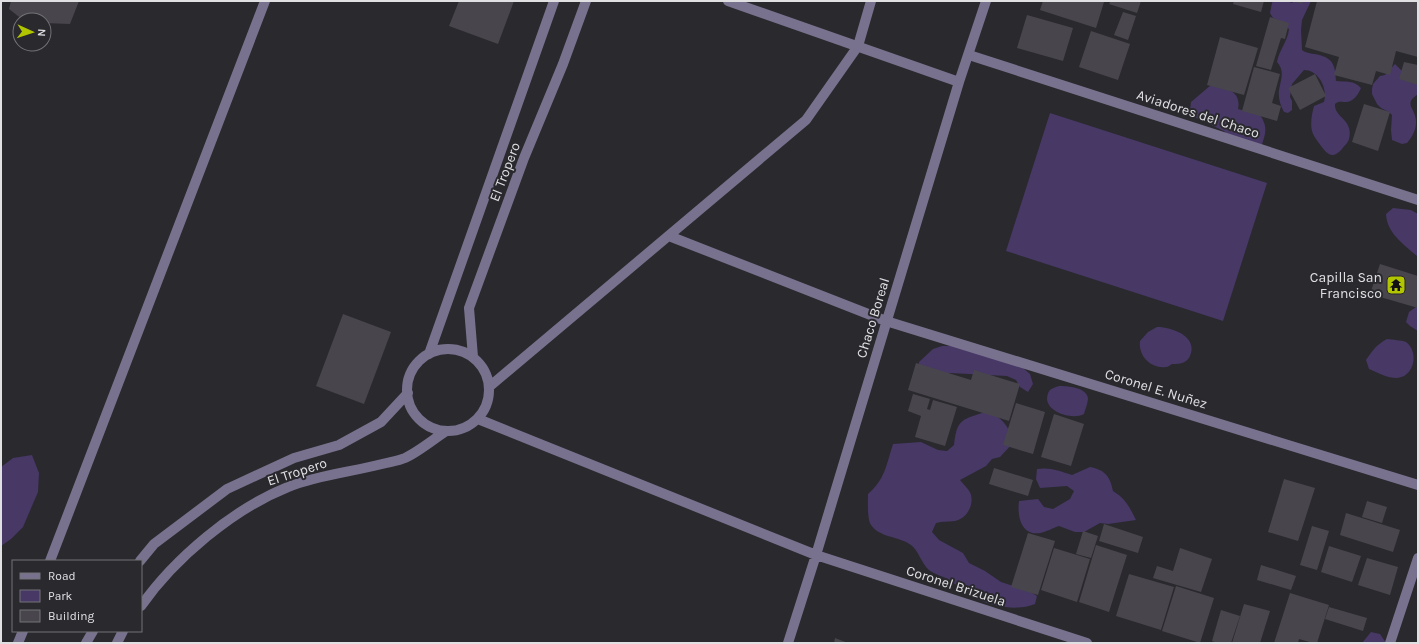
<svg xmlns="http://www.w3.org/2000/svg" width="1419" height="644" font-family="Karla,sans-serif">
<style>
.green{fill:#473866}
.building{fill:#48464c}
.lines{fill:none;stroke-linecap:round;stroke-linejoin:round}
.minor{stroke:#79728e;stroke-width:10}
.labels{text-anchor:middle;dominant-baseline:central;stroke-width:4;stroke-linejoin:round;paint-order:stroke}
.street-label{font-size:14px;fill:#e0e0e3;stroke:#2a292e}
.poi-label{font-size:14px;fill:#e0e0e3;stroke:#2a292e;text-anchor:end}
</style>
<rect width="100%" height="100%" fill="#2a292e"/>
<path class="green" d="M1273,1H1287L1292,3L1294,1H1311L1302,20L1301,30L1302,50C1306,53 1309,53 1314,54C1333,57 1335,64 1336,81C1346,82 1354,80 1361,88C1358,95 1353,103 1344,102C1340,102 1339,101 1335,104C1334,118 1354,119 1349,139C1348,143 1344,146 1342,149C1331,162 1325,151 1318,142C1316,139 1313,135 1312,131C1310,124 1312,113 1314,106L1324,102C1328,89 1319,70 1304,70L1292,84L1290,97L1292,101V110L1288,113L1284,112C1280,105 1278,97 1279,90C1281,79 1285,71 1277,62C1279,50 1288,41 1289,29L1280,21L1273,18L1270,13L1272,3Z
M1395,64L1402,71L1418,78V94C1416,96 1412,98 1411,101C1409,106 1413,109 1414,113C1419,124 1414,135 1407,143L1402,144L1392,140L1391,130L1392,115L1389,112L1381,108L1377,104L1372,94V89L1373,84L1380,76L1385,75Z
M1211,85C1224,88 1242,90 1238,109L1260,115C1268,127 1266,133 1261,147L1234,142L1224,131L1192,116L1190,111L1191,102Z
M1050,113L1267,183L1223,321L1006,251Z
M1393,208L1411,210L1418,214V257C1404,244 1387,234 1386,214Z
M1416,307H1418V331L1410,326L1406,322L1409,312Z
M1157,327C1170,327 1196,335 1191,353C1190,356 1189,359 1186,361C1182,364 1177,364 1172,364C1170,365 1168,367 1166,367C1151,369 1138,356 1140,341L1148,332Z
M1387,339C1393,340 1401,340 1406,342C1419,351 1415,377 1397,378C1387,378 1378,373 1369,369L1366,360C1372,351 1377,344 1387,339Z
M942,346H962L1023,368L1030,374L1033,384L1028,392L1020,387L1016,380L1007,376L950,373L925,378L918,371L919,362L933,349Z
M1059,386C1067,386 1086,387 1088,398C1088,403 1085,410 1084,414C1073,420 1048,413 1047,399C1047,396 1048,392 1050,390C1052,388 1056,387 1059,386Z
M982,413C985,413 989,413 991,414C1004,418 1011,431 1013,443L1000,457L992,459L986,466L960,480C963,484 970,490 971,495C974,506 966,519 955,521C948,522 943,521 936,523L932,532L939,540L963,553L969,563L985,571L1001,582L1029,591L1037,596L1035,604C1018,611 995,607 979,600C968,595 958,586 948,579C942,576 934,574 929,570C921,563 919,551 911,545C899,536 880,538 871,525C867,519 868,501 868,494C885,479 886,466 893,444L921,442L938,450L947,451L954,445C957,421 960,420 982,413Z
M32,455L39,473L38,492L23,527L11,539L1,546V467L13,458Z
M1090,467C1105,470 1110,476 1113,491C1126,499 1130,508 1136,520L1108,524L1100,523L1084,532H1075L1059,526C1053,528 1046,532 1040,533C1021,536 1017,516 1019,501L1038,499L1044,507L1053,509L1070,499L1074,491L1067,486L1040,488L1036,479L1037,469C1050,467 1060,471 1072,475Z
M1371,632L1380,634L1386,643H1362Z"/>
<path class="building" d="M11,1H79L70,24L44,23V20H23L9,9Z
M459,1H514L498,44L449,26Z
M1043,1H1100L1104,2L1096,28L1040,10Z
M1111,1H1141L1137,13L1109,4Z
M1234,1H1264L1261,12L1233,4Z
M1293,1H1303L1302,4Z
M1317,1H1418V57L1396,51L1390,75L1376,71L1372,85L1334,75L1339,57L1305,47Z
M1123,12L1136,16L1128,40L1114,35Z
M1027,15L1073,28L1063,61L1017,48Z
M1270,17L1289,23L1285,39L1281,38L1271,70L1256,66Z
M1091,31L1130,44L1118,80L1079,67Z
M1220,37L1258,48L1244,95L1207,85Z
M1404,62L1418,65V85L1399,79Z
M1254,67L1280,74L1272,103L1281,106L1277,121L1242,111Z
M1315,74L1326,96L1300,110L1288,88Z
M1364,104L1390,112L1378,151L1352,142Z
M1380,264L1418,276V308L1370,294Z
M343,314L391,332L364,404L316,386Z
M916,363L971,380L974,370L1020,384L1009,421L908,390Z
M913,394L930,399L927,409L930,410L933,400L957,407L945,446L915,437L921,416L908,411Z
M1016,403L1045,412L1033,454L1003,445Z
M1054,414L1084,424L1071,466L1041,457Z
M994,468L1033,480L1028,496L989,484Z
M1284,479L1315,488L1298,541L1268,532Z
M1367,501L1387,507L1382,523L1362,517Z
M1346,513L1400,530L1393,552L1340,535Z
M1104,524L1143,537L1138,553L1099,541Z
M1312,526L1329,531L1317,570L1300,565Z
M1083,531L1098,536L1091,558L1076,554Z
M1028,533L1055,541L1038,595L1011,587Z
M1096,545L1127,555L1109,612L1079,602Z
M1329,546L1361,556L1352,582L1321,572Z
M1054,548L1090,559L1077,602L1041,590Z
M1180,548L1212,559L1201,592L1153,578L1157,566L1173,571Z
M1367,558L1398,567L1390,595L1358,585Z
M1261,565L1296,576L1291,590L1257,580Z
M1129,574L1174,587L1161,630L1116,616Z
M1176,586L1214,598L1200,643L1162,631Z
M1290,593L1329,605L1317,643H1313L1299,639L1298,643H1274Z
M1244,604L1270,611L1260,643H1232Z
M1329,607L1367,618L1363,631L1325,619Z
M1221,610L1240,616L1231,643H1217L1212,641Z
M835,638L848,643H834Z"/>
<g class="lines">
<path class="minor" d="M728,1L959,82
M969,55L1418,200
M669,236L886,321L1418,485
M407 390a41 41 0 1 1 82 0a41 41 0 1 1-82 0Z
M429,354L554,1
M473,357L469,308L524,158L563,64L586,1
M489,387L806,120L858,46L871,1
M478,419L816,555L1087,643
M50,561L265,1
M140,561L154,544L227,489L294,458L339,445L381,422L408,393
M141,606C175,558 233,509 288,487C318,475 351,472 382,464C389,462 398,461 405,458C418,452 434,439 446,431
M18,643L23,631
M86,643L93,631
M117,643L123,631
M788,643L816,555L959,82L986,1
M1390,643L1418,558"/>
</g>
<defs>
<symbol id="temple-square" viewBox="-11 -11 22 22"><rect x="-9" y="-9" width="18" height="18" rx="4" fill="#b1c500" stroke="#2a292e"/><path d="M0-6L5-2H3V0L6.5 2.5H4V6H1.5V3h-3V6H-4V2.5H-6.5L-3 0V-2H-5Z" fill="#111"/></symbol>
</defs>
<g fill-rule="evenodd">
<use href="#temple-square" x="1385" y="274" width="22" height="22"/>
</g>
<g class="labels">
<g class="street-label">
<text transform="translate(1198 114) rotate(18)">Aviadores del Chaco</text>
<text transform="translate(505 172) rotate(-69)">El Tropero</text>
<text transform="translate(873 318) rotate(-73)">Chaco Boreal</text>
<text transform="translate(1156 389) rotate(17)">Coronel E. Nuñez</text>
<text transform="translate(297 472) rotate(-18)">El Tropero</text>
<text transform="translate(956 586) rotate(18)">Coronel Brizuela</text>
</g>
<g class="poi-label">
<text x="1382" y="277">Capilla San<tspan x="1382" dy="16">Francisco</tspan></text>
</g>
</g>
<rect width="1419" height="644" fill="none" stroke="#e0e0e3" stroke-width="4"/>
<rect x="12" y="560" width="130" height="72" fill="#2a292e" stroke="#737276"/>
<rect x="20" y="573" width="20" height="6" fill="#79728e" stroke="#737276"/>
<text x="48" y="580" font-size="12" fill="#e0e0e3">Road</text>
<rect x="20" y="590" width="20" height="12" fill="#473866" stroke="#737276"/>
<text x="48" y="600" font-size="12" fill="#e0e0e3">Park</text>
<rect x="20" y="610" width="20" height="12" fill="#48464c" stroke="#737276"/>
<text x="48" y="620" font-size="12" fill="#e0e0e3">Building</text>
<g transform="translate(32 32) rotate(93)"><circle r="19" fill="#2a292e" stroke="#737276"/>
<path d="M0-3L7 15L0 10L-7 15Z" fill="#b1c500"/>
<text y="-6" font-size="11" font-weight="bold" text-anchor="middle" fill="#e0e0e3">N</text>
</g>
</svg>
